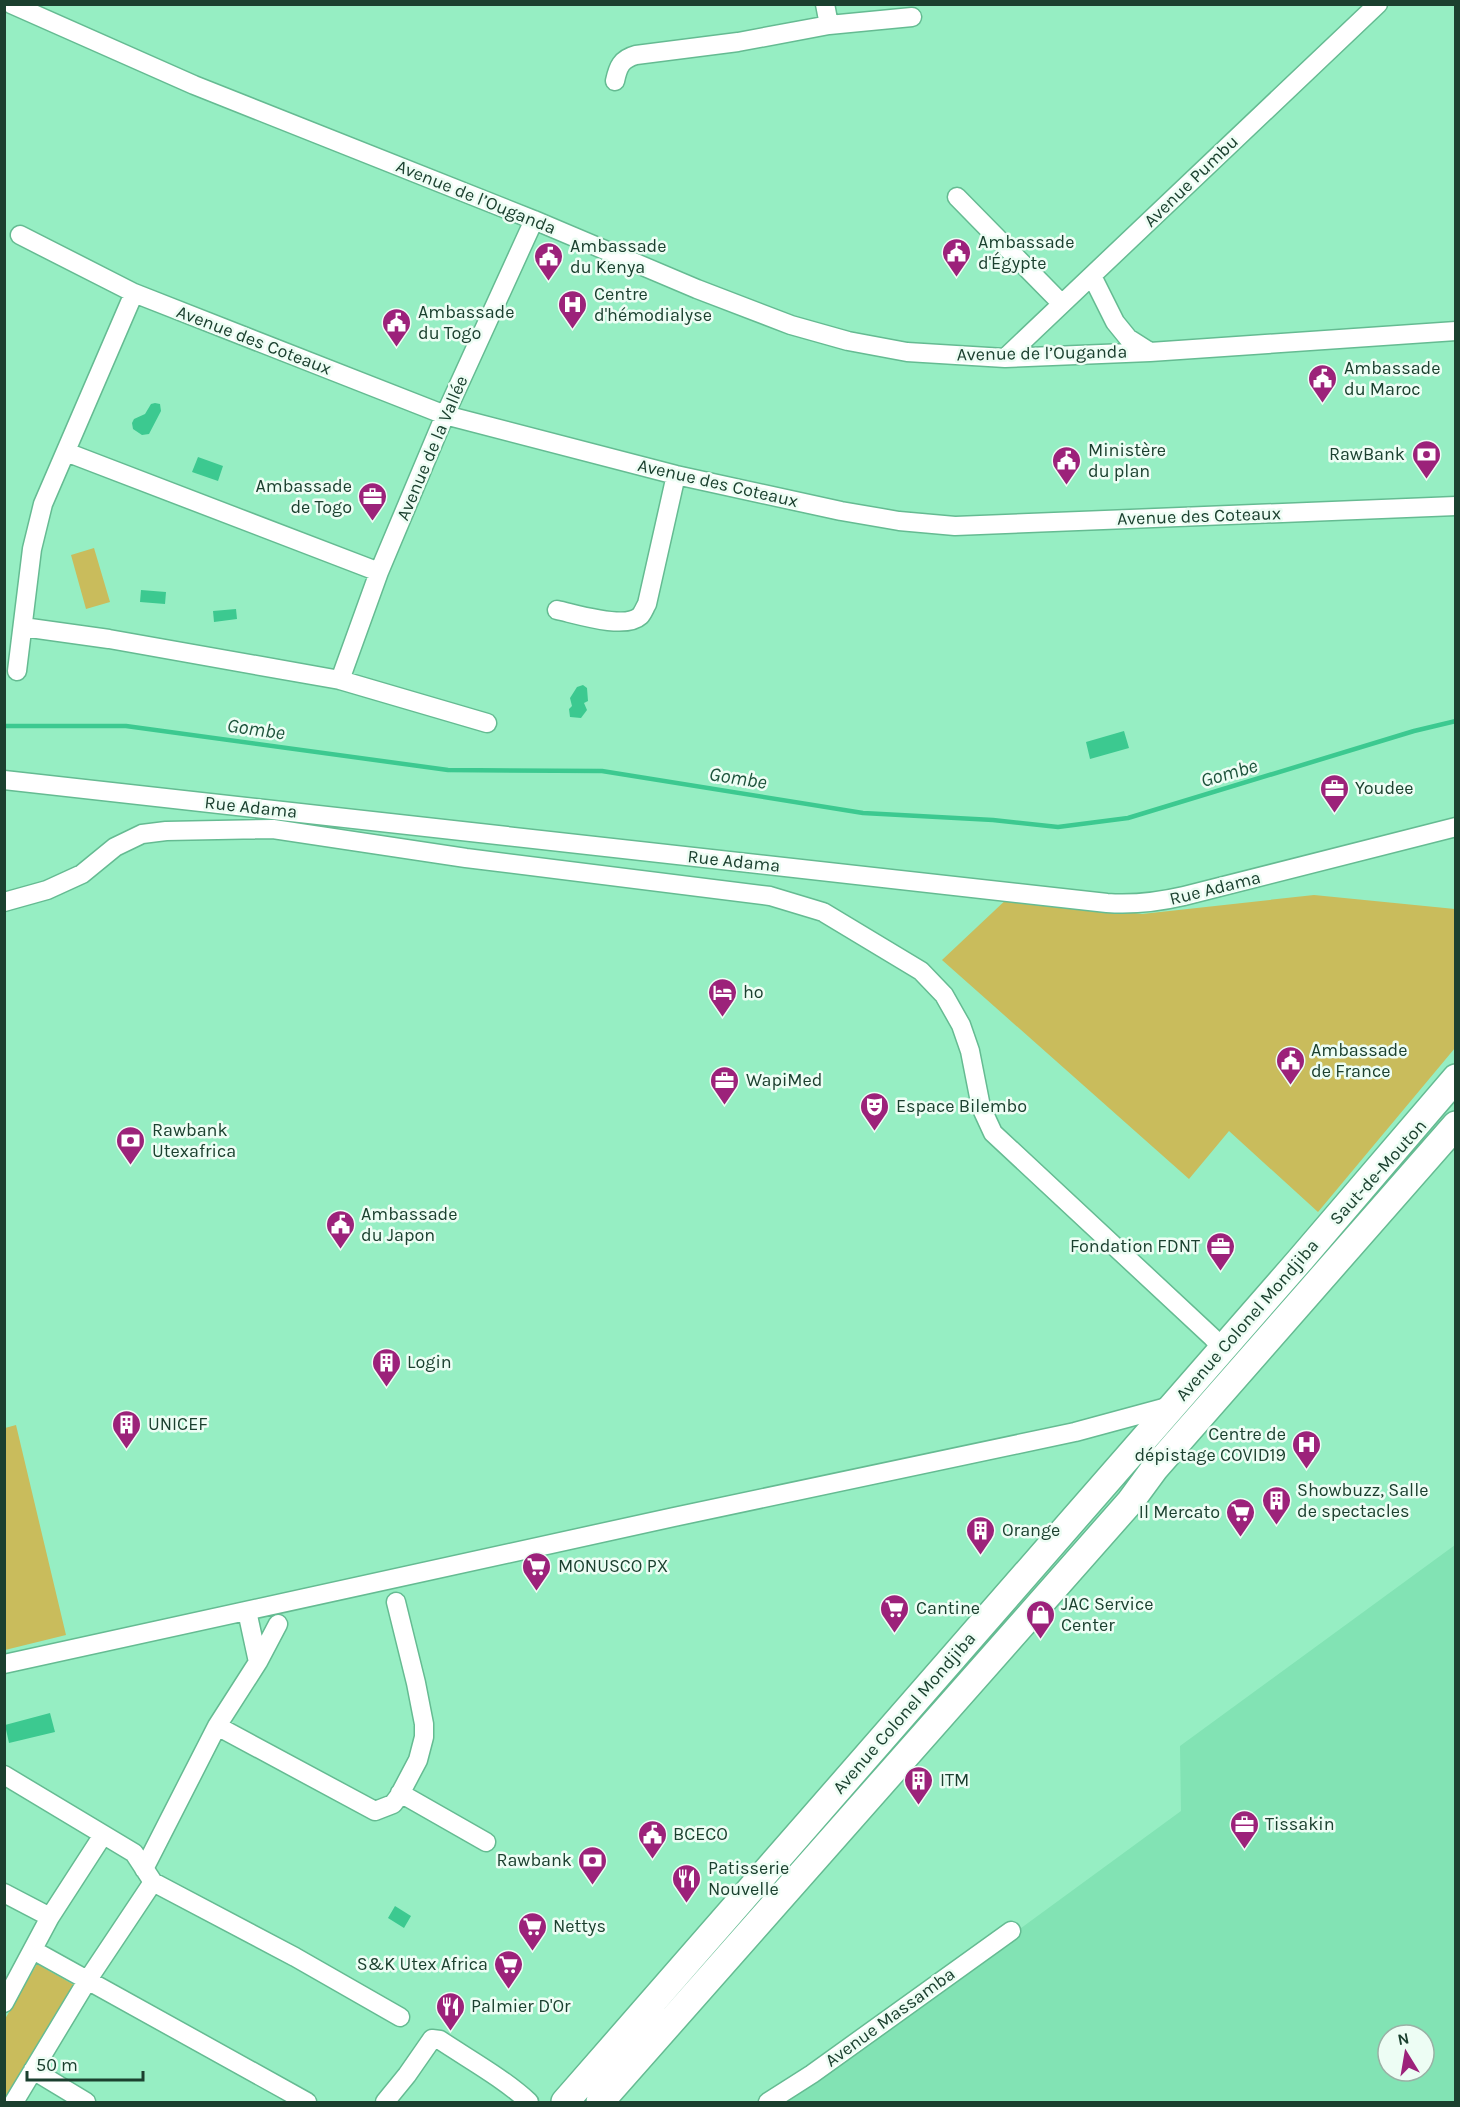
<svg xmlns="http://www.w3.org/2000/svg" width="1460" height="2107" font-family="Karla,sans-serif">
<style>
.built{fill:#82e3b4;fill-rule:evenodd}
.green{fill:#c9bc5c}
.water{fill:#3cc990}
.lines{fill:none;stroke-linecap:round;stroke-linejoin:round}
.stream{stroke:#3cc990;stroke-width:4.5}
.minor-casing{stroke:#65bb92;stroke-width:21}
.primary-casing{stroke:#65bb92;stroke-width:30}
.minor{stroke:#fff;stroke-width:18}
.primary{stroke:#fff;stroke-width:27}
.labels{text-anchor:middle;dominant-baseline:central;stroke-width:5;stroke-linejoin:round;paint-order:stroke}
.street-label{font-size:18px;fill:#1b402f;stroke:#edfdf4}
.poi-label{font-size:18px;fill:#1b402f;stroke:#edfdf4;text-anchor:start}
.water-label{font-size:20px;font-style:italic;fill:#1e543c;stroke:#edfdf4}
</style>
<rect width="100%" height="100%" fill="#96eec3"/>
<path class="built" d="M1455,1545V2102H783L1181,1811L1180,1746ZM1388,2035H1424V2071H1388Z"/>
<path class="green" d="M94,548L110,602L86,609L71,555Z
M1314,895L1455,909V1048L1318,1212L1229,1131L1189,1179L942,960L1010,896L1142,914Z
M16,1425L66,1635L5,1650V1428Z
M37,1964L76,1986L8,2102H5V2019Z"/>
<path class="water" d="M155,403L160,404L161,411L149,434L142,435L133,429L132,423L134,419L145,414L151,404Z
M198,457L223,466L218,481L192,472Z
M141,590L166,592L165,604L140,602Z
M236,609L237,619L214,622L213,611Z
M583,685L587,688L588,701L584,703L587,710L581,718L570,717L569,709L572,706L570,698L577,687Z
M1124,731L1129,748L1090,759L1086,742Z
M50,1713L55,1732L9,1743L5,1725Z
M395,1906L411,1916L404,1928L388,1918Z"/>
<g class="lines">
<path class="stream" d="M4,726H126L448,770L602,771L863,813L993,820L1058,827L1128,818L1414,731L1456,721"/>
<defs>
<path id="minor" d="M11,4L194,85L534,220L697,289L791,325L848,341L907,352L1005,358L1150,352L1456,331
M829,25L912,17
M615,81C618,67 621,59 636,55L738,42L829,25L825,4
M957,197L1061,303
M20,235L134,293L445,415L676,475L841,511L899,521L955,526L1456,506
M1092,276L1115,322L1128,338L1150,352
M1005,358L1378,4
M66,452L379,572
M557,610C576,614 625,630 640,616C643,613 645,607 647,604L676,475
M23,627L109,639L340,680L487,723
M17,671L32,549L43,504L134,293
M340,680L379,572L445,415L534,220
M4,780L1107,903C1133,905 1158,902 1184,896L1456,827
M4,902L47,890L82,874L115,847L142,834L166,831L273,829L466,858L770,896L823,912L921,971L944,995L961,1025L970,1051L981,1107L993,1133L1212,1337L1222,1348
M258,1662L278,1624
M4,1664L674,1517L1075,1432L1171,1406
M217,1726L375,1811L393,1804L399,1796L418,1760L424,1737V1724L416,1683L396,1602
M4,1775L134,1853L153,1882L295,1957L400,2017
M400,1793L486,1842
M144,1869L217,1726L258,1662L247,1611
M4,1893L50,1917
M33,1950L307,2102
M4,2003L50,1917L103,1835
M33,2070L86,2102
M14,2102L87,1981L153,1882
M385,2102L407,2075L432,2039L440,2040C470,2060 503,2078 529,2102
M768,2102L812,2074L1011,1931"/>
<path id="primary" d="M565,2102L1301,1259L1456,1078
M600,2102L1130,1502L1155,1468L1456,1125"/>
</defs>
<use href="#minor" class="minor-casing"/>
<use href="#primary" class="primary-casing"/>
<use href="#minor" class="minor"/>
<use href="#primary" class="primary"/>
</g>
<defs>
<symbol id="civic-pin" viewBox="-11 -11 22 30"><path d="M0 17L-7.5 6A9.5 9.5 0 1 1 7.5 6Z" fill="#9c227a" stroke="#edfdf4"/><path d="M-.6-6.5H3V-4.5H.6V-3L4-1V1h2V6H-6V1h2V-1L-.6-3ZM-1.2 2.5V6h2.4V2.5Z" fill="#fff"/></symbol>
<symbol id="hospital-pin" viewBox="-11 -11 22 30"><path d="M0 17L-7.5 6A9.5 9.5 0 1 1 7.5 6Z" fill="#9c227a" stroke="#edfdf4"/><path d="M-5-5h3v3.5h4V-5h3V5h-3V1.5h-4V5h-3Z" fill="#fff"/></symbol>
<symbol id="bank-pin" viewBox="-11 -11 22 30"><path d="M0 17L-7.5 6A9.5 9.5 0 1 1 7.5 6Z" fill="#9c227a" stroke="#edfdf4"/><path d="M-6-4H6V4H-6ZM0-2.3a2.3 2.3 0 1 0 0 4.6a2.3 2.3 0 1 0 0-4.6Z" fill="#fff"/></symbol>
<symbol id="office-pin" viewBox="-11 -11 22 30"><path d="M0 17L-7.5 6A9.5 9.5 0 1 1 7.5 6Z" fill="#9c227a" stroke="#edfdf4"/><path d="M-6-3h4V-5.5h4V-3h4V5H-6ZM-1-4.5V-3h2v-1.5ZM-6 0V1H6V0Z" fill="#fff"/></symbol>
<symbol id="hotel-pin" viewBox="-11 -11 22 30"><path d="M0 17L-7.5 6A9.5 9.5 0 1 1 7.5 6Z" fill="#9c227a" stroke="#edfdf4"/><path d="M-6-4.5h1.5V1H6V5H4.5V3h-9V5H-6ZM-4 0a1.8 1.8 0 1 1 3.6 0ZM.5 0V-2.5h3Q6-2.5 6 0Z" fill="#fff"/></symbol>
<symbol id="theatre-pin" viewBox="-11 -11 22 30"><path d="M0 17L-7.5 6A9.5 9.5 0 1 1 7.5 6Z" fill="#9c227a" stroke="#edfdf4"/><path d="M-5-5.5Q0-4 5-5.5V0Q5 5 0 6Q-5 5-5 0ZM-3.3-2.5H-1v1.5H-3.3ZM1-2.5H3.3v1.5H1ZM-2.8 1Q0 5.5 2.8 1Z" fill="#fff"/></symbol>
<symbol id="building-pin" viewBox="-11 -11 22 30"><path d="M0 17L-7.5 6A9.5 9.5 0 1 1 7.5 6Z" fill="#9c227a" stroke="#edfdf4"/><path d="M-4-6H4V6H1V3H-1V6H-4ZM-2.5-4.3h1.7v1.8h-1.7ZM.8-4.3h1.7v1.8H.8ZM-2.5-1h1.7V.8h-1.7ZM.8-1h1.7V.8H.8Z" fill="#fff"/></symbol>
<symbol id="supermarket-pin" viewBox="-11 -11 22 30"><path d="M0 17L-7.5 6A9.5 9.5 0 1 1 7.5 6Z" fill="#9c227a" stroke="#edfdf4"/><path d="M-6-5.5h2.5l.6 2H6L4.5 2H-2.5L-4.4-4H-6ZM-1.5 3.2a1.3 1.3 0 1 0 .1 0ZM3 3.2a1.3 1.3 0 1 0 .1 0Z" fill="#fff"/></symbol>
<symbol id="shop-pin" viewBox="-11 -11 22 30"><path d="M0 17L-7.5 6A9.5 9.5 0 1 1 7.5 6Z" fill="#9c227a" stroke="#edfdf4"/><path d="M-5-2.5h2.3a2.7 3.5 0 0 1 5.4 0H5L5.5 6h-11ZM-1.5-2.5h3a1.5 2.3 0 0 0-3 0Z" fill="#fff"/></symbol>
<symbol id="restaurant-pin" viewBox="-11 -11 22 30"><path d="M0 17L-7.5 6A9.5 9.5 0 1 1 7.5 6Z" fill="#9c227a" stroke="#edfdf4"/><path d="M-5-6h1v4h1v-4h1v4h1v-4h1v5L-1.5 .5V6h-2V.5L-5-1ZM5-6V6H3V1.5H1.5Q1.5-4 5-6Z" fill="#fff"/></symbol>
</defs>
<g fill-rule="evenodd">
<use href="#civic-pin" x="940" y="236" width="33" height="45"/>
<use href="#civic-pin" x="532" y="240" width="33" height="45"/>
<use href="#hospital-pin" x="556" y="288" width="33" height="45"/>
<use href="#civic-pin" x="380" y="306" width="33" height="45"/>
<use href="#civic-pin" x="1306" y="362" width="33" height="45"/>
<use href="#bank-pin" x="1410" y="438" width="33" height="45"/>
<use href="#civic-pin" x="1050" y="444" width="33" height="45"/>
<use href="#office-pin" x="356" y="480" width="33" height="45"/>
<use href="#office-pin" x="1318" y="772" width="33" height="45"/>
<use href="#hotel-pin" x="706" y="976" width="33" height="45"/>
<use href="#civic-pin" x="1274" y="1044" width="33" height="45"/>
<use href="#office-pin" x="708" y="1064" width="33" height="45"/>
<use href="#theatre-pin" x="858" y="1090" width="33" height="45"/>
<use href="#bank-pin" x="114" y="1124" width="33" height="45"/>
<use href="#civic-pin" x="324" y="1208" width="33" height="45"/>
<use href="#office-pin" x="1204" y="1230" width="33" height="45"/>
<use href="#building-pin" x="370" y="1346" width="33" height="45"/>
<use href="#building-pin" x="110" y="1408" width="33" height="45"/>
<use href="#hospital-pin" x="1290" y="1428" width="33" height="45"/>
<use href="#building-pin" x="1260" y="1484" width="33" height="45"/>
<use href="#supermarket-pin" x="1224" y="1496" width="33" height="45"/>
<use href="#building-pin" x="964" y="1514" width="33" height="45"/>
<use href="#supermarket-pin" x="520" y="1550" width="33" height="45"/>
<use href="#supermarket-pin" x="878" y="1592" width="33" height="45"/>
<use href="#shop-pin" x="1024" y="1598" width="33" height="45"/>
<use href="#building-pin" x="902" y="1764" width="33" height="45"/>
<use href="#office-pin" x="1228" y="1808" width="33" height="45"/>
<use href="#civic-pin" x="636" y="1818" width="33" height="45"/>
<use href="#bank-pin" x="576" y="1844" width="33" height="45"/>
<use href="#restaurant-pin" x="670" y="1862" width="33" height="45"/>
<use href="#supermarket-pin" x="516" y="1910" width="33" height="45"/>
<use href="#supermarket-pin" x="492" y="1948" width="33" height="45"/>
<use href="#restaurant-pin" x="434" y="1990" width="33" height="45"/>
</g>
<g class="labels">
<g class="street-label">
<text transform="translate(1191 181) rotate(-44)">Avenue Pumbu</text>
<text transform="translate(476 197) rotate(22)">Avenue de l’Ouganda</text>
<text transform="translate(254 340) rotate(21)">Avenue des Coteaux</text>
<text transform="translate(1042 353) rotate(-1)">Avenue de l’Ouganda</text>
<text transform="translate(432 448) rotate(-67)">Avenue de la Vallée</text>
<text transform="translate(718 483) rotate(13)">Avenue des Coteaux</text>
<text transform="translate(1199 516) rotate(-2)">Avenue des Coteaux</text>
<text transform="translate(251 807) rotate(6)">Rue Adama</text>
<text transform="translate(734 861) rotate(6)">Rue Adama</text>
<text transform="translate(1215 888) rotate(-14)">Rue Adama</text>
<text transform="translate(1378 1172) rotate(-48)">Saut-de-Mouton</text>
<text transform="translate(1247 1320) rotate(-49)">Avenue Colonel Mondjiba</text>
<text transform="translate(904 1713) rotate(-49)">Avenue Colonel Mondjiba</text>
<text transform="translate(890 2017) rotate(-36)">Avenue Massamba</text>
</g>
<g class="poi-label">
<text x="978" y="242">Ambassade<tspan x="978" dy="21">d'Égypte</tspan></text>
<text x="570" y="246">Ambassade<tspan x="570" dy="21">du Kenya</tspan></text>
<text x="594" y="294">Centre<tspan x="594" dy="21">d'hémodialyse</tspan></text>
<text x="418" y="312">Ambassade<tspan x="418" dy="21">du Togo</tspan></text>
<text x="1344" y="368">Ambassade<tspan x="1344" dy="21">du Maroc</tspan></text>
<text x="1088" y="450">Ministère<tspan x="1088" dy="21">du plan</tspan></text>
<text x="1405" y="454" text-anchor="end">RawBank</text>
<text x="352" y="486" text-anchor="end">Ambassade<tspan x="352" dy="21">de Togo</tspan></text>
<text x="1355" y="788">Youdee</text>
<text x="743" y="992">ho</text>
<text x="1311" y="1050">Ambassade<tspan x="1311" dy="21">de France</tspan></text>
<text x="746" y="1080">WapiMed</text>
<text x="896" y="1106">Espace Bilembo</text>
<text x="152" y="1130">Rawbank<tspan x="152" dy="21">Utexafrica</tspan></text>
<text x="361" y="1214">Ambassade<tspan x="361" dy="21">du Japon</tspan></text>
<text x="1200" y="1246" text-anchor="end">Fondation FDNT</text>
<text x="407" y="1362">Login</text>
<text x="148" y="1424">UNICEF</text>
<text x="1286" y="1434" text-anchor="end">Centre de<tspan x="1286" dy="21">dépistage COVID19</tspan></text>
<text x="1297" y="1490">Showbuzz, Salle<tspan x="1297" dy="21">de spectacles</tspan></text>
<text x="1220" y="1512" text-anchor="end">Il Mercato</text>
<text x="1002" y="1530">Orange</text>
<text x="558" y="1566">MONUSCO PX</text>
<text x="1061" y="1604">JAC Service<tspan x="1061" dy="21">Center</tspan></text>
<text x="916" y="1608">Cantine</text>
<text x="940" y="1780">ITM</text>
<text x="1265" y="1824">Tissakin</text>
<text x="673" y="1834">BCECO</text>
<text x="572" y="1860" text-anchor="end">Rawbank</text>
<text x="708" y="1868">Patisserie<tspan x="708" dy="21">Nouvelle</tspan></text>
<text x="553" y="1926">Nettys</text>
<text x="488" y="1964" text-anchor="end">S&amp;K Utex Africa</text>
<text x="471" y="2006">Palmier D'Or</text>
</g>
<g class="water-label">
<text transform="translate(256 729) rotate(8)">Gombe</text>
<text transform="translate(1229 773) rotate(-16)">Gombe</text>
<text transform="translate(738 778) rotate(9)">Gombe</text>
</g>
</g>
<rect width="1460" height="2107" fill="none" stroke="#1b402f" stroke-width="12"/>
<g transform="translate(1406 2053) rotate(349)"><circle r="28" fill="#edfdf4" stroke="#99b1a5" stroke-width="1.5"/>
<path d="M0-4.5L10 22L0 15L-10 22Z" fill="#9c227a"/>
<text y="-9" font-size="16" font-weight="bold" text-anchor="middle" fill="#1b402f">N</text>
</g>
<path d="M27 2071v9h116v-9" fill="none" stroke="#1b402f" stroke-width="3"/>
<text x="36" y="2071" font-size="18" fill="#1b402f" stroke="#edfdf4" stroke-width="4.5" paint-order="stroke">50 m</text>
</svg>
